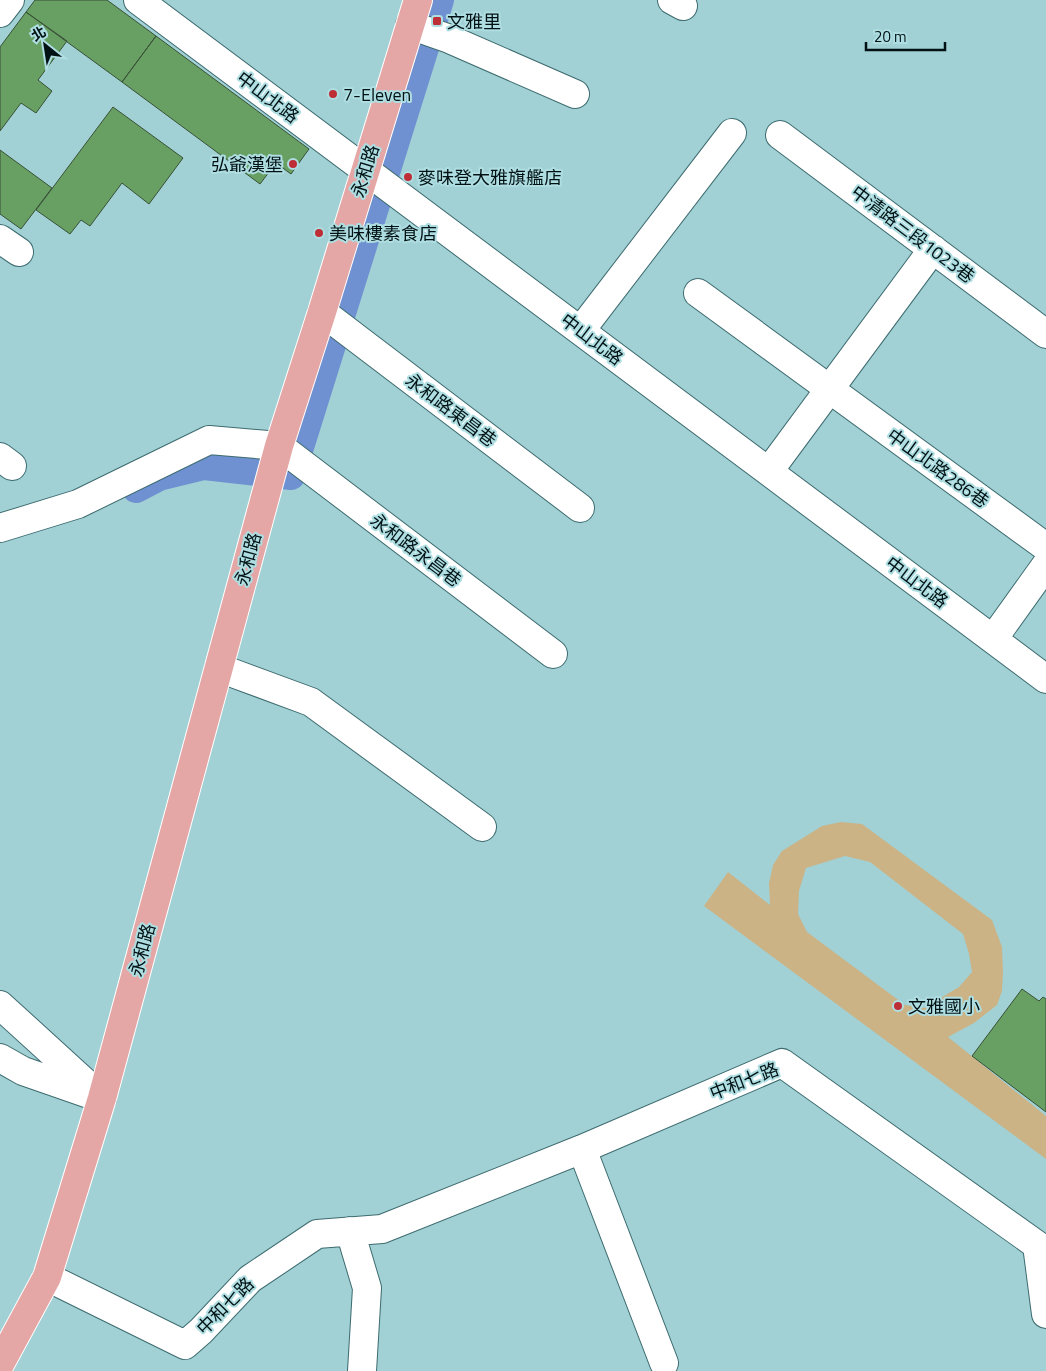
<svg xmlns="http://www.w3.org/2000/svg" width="1046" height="1371" font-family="'Titillium Web','Noto Sans TC',sans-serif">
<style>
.green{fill:#cbb386;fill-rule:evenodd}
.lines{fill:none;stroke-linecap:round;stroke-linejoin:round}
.canal{stroke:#6f91d1;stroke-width:28}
.building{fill:#689f63;stroke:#395137}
.minor-casing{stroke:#3d6b6f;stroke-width:30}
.major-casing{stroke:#fff;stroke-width:30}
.minor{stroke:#fff;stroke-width:28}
.major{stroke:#e5a7a6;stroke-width:28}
.poi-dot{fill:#be2e37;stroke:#aedee2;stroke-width:2}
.labels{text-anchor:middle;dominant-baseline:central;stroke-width:4;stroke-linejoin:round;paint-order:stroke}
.poi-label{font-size:18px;fill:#021214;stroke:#aedee2;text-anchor:start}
.street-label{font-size:18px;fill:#021214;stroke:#aedee2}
</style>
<rect width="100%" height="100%" fill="#a1d1d5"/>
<path class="green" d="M841,822L862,824L992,920L1002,947L1003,971L1002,991L997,1005L974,1023L948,1037L1046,1116V1159L704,906L728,872L770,905L769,883L773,865L782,851L822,826ZM845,856L870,862L963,934L969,954L972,972L959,987L924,1008L905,1005L807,932L798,914L799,891L806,868Z"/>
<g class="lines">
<path class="canal" d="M136,489L159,477L204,466L291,476L440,0"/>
</g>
<path class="building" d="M35,0H107L156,36L122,82L26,12Z
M26,12L67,41L38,80L52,91L36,113L21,103L0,131V47Z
M156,36L309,149L291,174L276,163L260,184L122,82Z
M113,107L183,158L149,204L122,183L90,226L81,220L70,234L36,210Z
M0,150L52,188L21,229L0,214Z
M1022,989L1039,1001L1043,997L1046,999V1112L972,1056Z"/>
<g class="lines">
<defs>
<path id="minor" d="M138,0L1046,679
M672,0L683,6
M0,13L10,0
M410,25L447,38L575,94
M780,135L1046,334
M0,239L19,252
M698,293L1046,547
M322,312L580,508
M581,330L732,133
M0,457L12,466
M769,471L933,249
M0,528L78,504L209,440L279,446L553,654
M993,639L1046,565
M219,668L311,702L482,827
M0,1005L102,1098
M0,1058L23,1071L92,1095
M582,1149L664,1363
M350,1231L367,1288L362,1371
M47,1277L185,1345L201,1331L250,1279L317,1234L382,1229L582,1149L782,1063L1037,1245L1046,1314"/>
<path id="major" d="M0,1364L47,1277L102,1098L279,446L322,312L418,0"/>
</defs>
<use href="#minor" class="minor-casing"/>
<use href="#major" class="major-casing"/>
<use href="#minor" class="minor"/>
<use href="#major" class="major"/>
</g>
<g class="poi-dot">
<rect x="432" y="16" width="10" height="10" rx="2.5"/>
<circle cx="333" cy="94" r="5"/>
<circle cx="293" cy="164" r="5"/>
<circle cx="408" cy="177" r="5"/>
<circle cx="319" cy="233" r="5"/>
<circle cx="898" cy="1006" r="5"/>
</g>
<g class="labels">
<g class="poi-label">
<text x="447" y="21">文雅里</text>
<text x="343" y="94">7-Eleven</text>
<text x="283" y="164" text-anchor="end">弘爺漢堡</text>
<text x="418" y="177">麥味登大雅旗艦店</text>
<text x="329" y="233">美味樓素食店</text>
<text x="908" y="1006">文雅國小</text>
</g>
<g class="street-label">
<text transform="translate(268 97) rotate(37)">中山北路</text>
<text transform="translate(365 171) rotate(-73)">永和路</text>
<text transform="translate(913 234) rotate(37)">中清路三段1023巷</text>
<text transform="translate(592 339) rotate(37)">中山北路</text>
<text transform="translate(451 410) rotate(37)">永和路東昌巷</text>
<text transform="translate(938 468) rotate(36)">中山北路286巷</text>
<text transform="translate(416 550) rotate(37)">永和路永昌巷</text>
<text transform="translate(248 559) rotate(-75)">永和路</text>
<text transform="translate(917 582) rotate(37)">中山北路</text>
<text transform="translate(142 950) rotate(-75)">永和路</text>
<text transform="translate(744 1081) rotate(-21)">中和七路</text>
<text transform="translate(225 1306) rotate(-45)">中和七路</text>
</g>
</g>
<g transform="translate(45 45) rotate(330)" stroke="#aedee2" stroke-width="4" paint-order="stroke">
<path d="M0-4L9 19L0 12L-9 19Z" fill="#021214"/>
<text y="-8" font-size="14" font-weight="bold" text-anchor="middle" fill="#021214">北</text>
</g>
<path d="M866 42v8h79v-8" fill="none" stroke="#021214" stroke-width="2.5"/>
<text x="874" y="42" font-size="15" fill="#021214" stroke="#aedee2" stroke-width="4" paint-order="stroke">20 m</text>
</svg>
